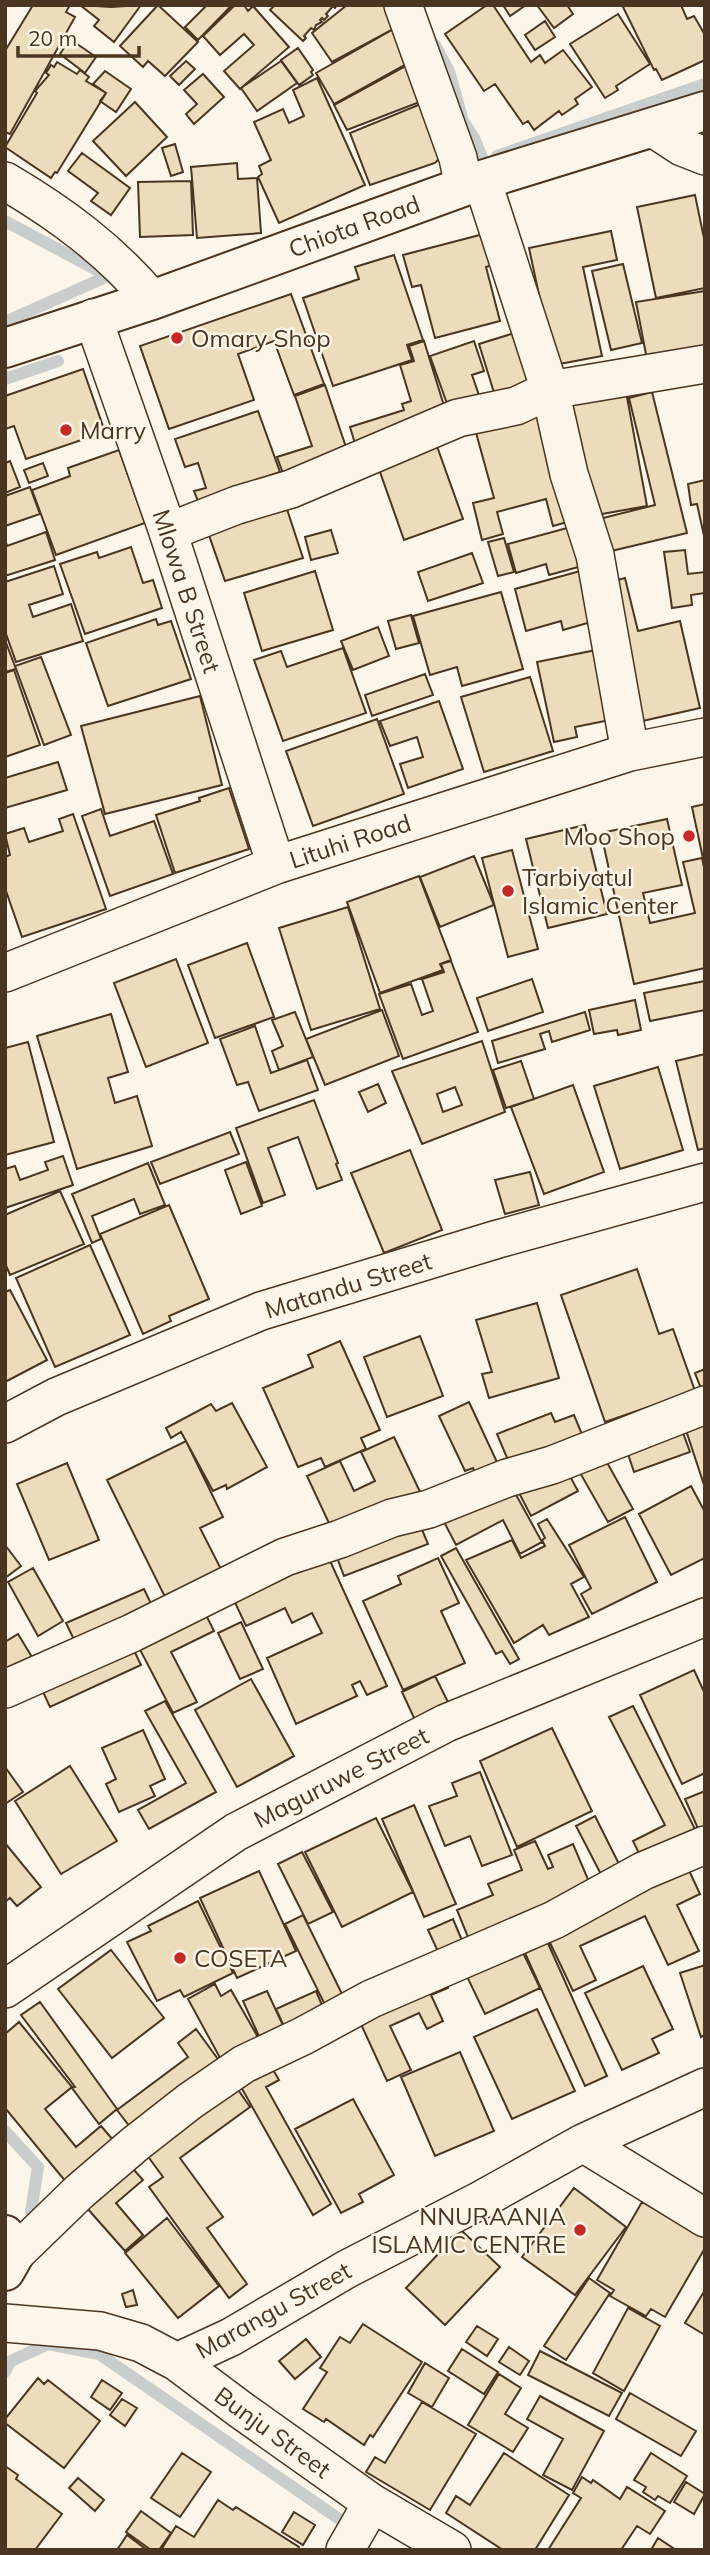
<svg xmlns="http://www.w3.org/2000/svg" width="710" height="2555" font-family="Mulish,sans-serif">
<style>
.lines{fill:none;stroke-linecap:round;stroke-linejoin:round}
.stream{stroke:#c9cecd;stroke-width:12}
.building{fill:#ecdcbc;stroke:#4a3520;stroke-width:2;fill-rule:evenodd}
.minor-casing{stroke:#4a3520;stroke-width:40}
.tertiary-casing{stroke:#4a3520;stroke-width:42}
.minor{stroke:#fbf6e9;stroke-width:37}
.tertiary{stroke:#fbf6e9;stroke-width:38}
.poi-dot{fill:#c62828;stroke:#fbf6e9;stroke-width:2.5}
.labels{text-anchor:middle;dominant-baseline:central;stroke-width:5;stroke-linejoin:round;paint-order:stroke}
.street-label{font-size:24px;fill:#4a3520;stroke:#fbf6e9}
.poi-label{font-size:24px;fill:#4a3520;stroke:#fbf6e9;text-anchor:start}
</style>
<rect width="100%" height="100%" fill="#fbf6e9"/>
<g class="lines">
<path class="stream" d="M435,45L449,71L463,121L474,138L483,160
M497,156L705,84
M5,221L108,276
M5,322L108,276
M5,379L58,361
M5,2131L38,2167L31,2212
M5,2372L11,2361L48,2344L99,2354L348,2525L345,2530"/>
</g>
<path class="building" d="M33,5H70L66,12L75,17L10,134L5,132V51Z
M80,5L111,7L141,5L114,42L94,26L99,20Z
M158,5L198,42L165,76L148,61L143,67L120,46Z
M207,5H232L198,40L185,27Z
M235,5H244L248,11L253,6L289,47L240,89L224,71L254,45L244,34L220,55L203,36Z
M275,5H337L335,8L333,6L326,14L328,16L324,20L322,18L320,20L322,22L316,25L314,30L311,28L304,36L306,38L303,41L270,10Z
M347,5H387L399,26L332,62L312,33Z
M487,5H493L531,62L540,55L545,63L563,50L592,87L575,99L578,104L562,115L559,111L534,130L528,121L523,124L495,84L484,91L445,34Z
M503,5H526L510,16Z
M537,5H567L573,14L554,28Z
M622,5H681L687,19L694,16L705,35V60L662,80L656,69L654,70Z
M618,14L650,64L616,86L618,90L605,98L570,44Z
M545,21L555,37L535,50L525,35Z
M399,26L408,63L334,104L316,73Z
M70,39L96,57L85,73L60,54Z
M298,48L313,70L311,72L313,75L299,85L281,60Z
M186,61L195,69L179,85L170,76Z
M281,61L297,83L257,111L241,88Z
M57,62L77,74L80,70L89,77L86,81L106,93L57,173L55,172L51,178L5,147L37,93L35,91L49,75L46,73L51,65L54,67Z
M411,63L430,98L347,130L334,105Z
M105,71L131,89L116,112L100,101L106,93L93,84Z
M203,74L224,97L194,124L186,114L197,104L184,90Z
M317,78L365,185L279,223L258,177L262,174L259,166L271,160L254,122L283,109L289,123L304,116L293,90Z
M428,101L447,151L435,163L370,185L350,133Z
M135,102L167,137L126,176L93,141Z
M175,144L183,172L171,176L162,148Z
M82,153L130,188L111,215L91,201L98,193L68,171Z
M237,163L238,179L257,178L261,233L197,238L191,167Z
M191,181L193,235L140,237L138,182Z
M695,195L705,243V288L656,298L637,207Z
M495,231L503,262L486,267L500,321L435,338L421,285L412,287L403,255Z
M611,231L617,260L583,267L602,356L554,365L529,248Z
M394,255L423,340L407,345L412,360L333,386L303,298L359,279L355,267Z
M623,264L642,343L611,350L592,271Z
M705,291V360L649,370L636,302Z
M291,294L324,384L294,395L274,341L238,354L254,400L169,429L140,346Z
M521,331L537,387L496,399L479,344Z
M424,341L449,422L357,450L350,427L404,410L402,404L411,401L400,365L414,361L409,346Z
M474,341L484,371L472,375L481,401L450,412L430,356Z
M83,369L105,432L26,459L14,426L5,429V396Z
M325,385L351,462L287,484L277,457L312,446L295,396Z
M625,386L647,506L585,517L563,398Z
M652,392L687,533L603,553L595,520L655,505L629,398Z
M549,410L578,519L553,526L546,499L497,512L503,534L482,540L473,503L494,498L475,429Z
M258,411L280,472L243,485L203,514L194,491L206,488L198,463L185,467L175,439Z
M433,435L463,519L404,540L374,455Z
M119,450L145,523L56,555L32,490L70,476L68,468Z
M10,461L20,487L5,493V463Z
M43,463L48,476L29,483L24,470Z
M705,480V536H704L697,504L691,505L688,484Z
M30,487L40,514L5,526V496Z
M282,494L303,558L225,581L204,521Z
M582,524L593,563L549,575L546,564L516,573L508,544Z
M331,530L338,553L311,560L305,537Z
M46,532L55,560L5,576V539L7,546Z
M504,538L514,572L498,576L488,542Z
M131,547L143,583L153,580L162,608L85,634L60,564L97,552L99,558Z
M685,550L688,574L705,572V593L691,595L692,605L672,608L664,552Z
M472,553L483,583L428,601L418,572Z
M54,566L63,594L29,605L33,617L71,604L83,641L16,662L5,631V582Z
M591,568L605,618L563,630L561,621L526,631L515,589Z
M315,571L333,630L262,651L244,593Z
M625,578L638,631L680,621L700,708L638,722L603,584Z
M501,592L523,669L462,686L457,667L430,675L413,616Z
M411,615L419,643L396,649L388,621Z
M156,619L158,625L171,621L191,679L108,706L86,643Z
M378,627L389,656L353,670L341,641Z
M5,640L16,669L5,672Z
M343,648L366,713L283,741L254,660L281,651L287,667Z
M596,650L610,720L575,727L577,737L554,742L537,662Z
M41,657L71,735L44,745L15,666Z
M14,670L40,745L5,757V673Z
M425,674L433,695L372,716L365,695Z
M530,677L553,751L484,772L461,697Z
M200,696L222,785L105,814L81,726Z
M439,701L463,769L408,788L400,764L423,757L417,737L390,746L380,721Z
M377,719L404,794L313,826L286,751Z
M58,762L67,790L5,808V778Z
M229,788L249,849L175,873L156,815L200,801L199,798Z
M705,804V868L692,807Z
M101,809L110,836L154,821L173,874L110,896L82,816Z
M73,814L106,909L22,937L5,888V857L10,855L5,834L24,828L29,842L63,831L59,819Z
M667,819L682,885L643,893L650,923L695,913L683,862L702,858L705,872V968L634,984L601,833Z
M585,825L607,914L548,928L526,839Z
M512,850L538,949L508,957L482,858Z
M474,856L494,905L440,927L420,877Z
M419,876L451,960L440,964L443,970L380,993L347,902Z
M348,907L380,1009L311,1030L279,928Z
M247,943L274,1017L215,1038L188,965Z
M176,959L208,1043L146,1067L114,983Z
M451,961L478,1032L403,1059L379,994L411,984L422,1015L433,1011L422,979L444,972L441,964Z
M532,979L543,1012L488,1031L477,998Z
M705,981V1010L650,1021L644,993Z
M635,1000L641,1030L618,1035L617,1030L594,1034L589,1010Z
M382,1010L399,1056L325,1085L306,1039Z
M295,1012L313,1057L279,1070L272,1051L283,1046L272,1020Z
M585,1012L590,1030L552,1042L549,1031L540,1034L545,1049L498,1063L492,1041Z
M111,1014L128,1072L108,1078L115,1103L137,1096L152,1146L77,1169L37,1036Z
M255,1026L271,1073L307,1060L318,1090L259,1111L248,1082L237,1085L220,1039Z
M482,1041L505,1112L422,1144L392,1071ZM455,1087L462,1105L443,1112L437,1094Z
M28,1042L54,1142L5,1155V1048Z
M705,1054V1148L698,1150L676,1061Z
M521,1061L534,1099L506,1108L493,1070Z
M658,1067L683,1150L620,1169L594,1086Z
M378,1084L386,1103L368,1112L359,1092Z
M573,1085L604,1172L544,1194L511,1107Z
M314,1100L338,1163L336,1164L342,1180L317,1189L298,1137L268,1148L285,1195L263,1203L236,1128Z
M230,1132L239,1154L160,1184L151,1162Z
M410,1150L442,1230L384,1253L351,1173Z
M63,1156L73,1185L5,1208V1169L15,1166L20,1180L48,1170L45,1162Z
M246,1162L262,1206L241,1214L225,1170Z
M148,1163L165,1205L140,1214L134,1199L92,1216L101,1239L92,1243L72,1194Z
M530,1172L539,1205L505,1214L495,1180Z
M60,1191L84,1244L10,1275L5,1263V1215Z
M169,1205L209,1299L169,1316L171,1321L143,1334L100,1234Z
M90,1245L130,1335L55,1367L16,1278Z
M637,1269L659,1334L673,1329L695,1391L605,1422L561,1295Z
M10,1290L47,1360L5,1382V1292Z
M537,1303L559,1378L489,1398L482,1374L492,1372L476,1320Z
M420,1336L443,1396L387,1417L364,1357Z
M340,1341L380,1430L361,1438L366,1449L325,1467L321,1458L298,1467L263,1388L313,1367L308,1355Z
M705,1369V1399L695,1373Z
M469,1402L503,1475H476L473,1468L465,1471L439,1416Z
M232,1403L267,1467L227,1489L226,1485L213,1491L181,1432L171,1438L166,1428L211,1404L216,1411Z
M705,1410V1488L682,1418Z
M551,1413L555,1422L574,1415L586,1444L513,1472L497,1434Z
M678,1419L690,1452L634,1472L623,1439Z
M394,1437L422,1496L335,1536L307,1476L340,1461L354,1491L375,1481L361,1452Z
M186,1441L223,1517L200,1528L223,1573L167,1601L107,1480Z
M600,1450L633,1509L608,1522L575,1464Z
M67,1463L99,1540L49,1560L17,1484Z
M565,1467L578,1491L531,1516L518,1491Z
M509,1482L542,1542L520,1554L503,1520L456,1545L442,1518Z
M691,1486L705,1512V1558L671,1575L639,1514Z
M416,1515L428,1544L344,1576L333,1547Z
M625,1517L657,1582L592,1614L581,1594L591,1588L569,1545Z
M547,1519L584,1577L571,1584L589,1617L549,1635L543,1625L514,1643L466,1560L512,1540L521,1558L545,1546L542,1540L545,1538L538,1524Z
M5,1545L21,1566L5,1578Z
M456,1548L519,1659L510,1664L502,1651L496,1654L441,1556Z
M326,1552L387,1686L367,1695L360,1681L352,1685L357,1696L296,1724L267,1658L322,1633L312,1613L292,1623L285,1608L246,1626L231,1594Z
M438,1558L459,1603L441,1611L465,1663L403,1690L363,1601L401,1584L398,1576Z
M33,1568L63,1621L38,1636L8,1582Z
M144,1589L156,1614L78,1648L66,1623Z
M202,1607L214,1631L171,1652L197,1702L173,1713L135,1640Z
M241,1622L263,1669L240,1679L218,1633Z
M18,1634L35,1662L5,1681V1642Z
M128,1638L141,1665L50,1707L37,1679Z
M694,1670L705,1694V1773L682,1784L640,1695Z
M435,1676L449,1704L415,1720L402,1692Z
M251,1679L294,1756L237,1787L195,1710Z
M165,1701L216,1792L149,1829L138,1810L186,1783L145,1711Z
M633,1706L701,1841L646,1868L633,1841L665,1825L609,1717Z
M552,1728L592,1811L517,1847L480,1761Z
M143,1730L165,1779L150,1786L155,1796L119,1812L106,1784L116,1779L102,1748Z
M70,1766L117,1841L61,1874L15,1801Z
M5,1767L23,1792L5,1804Z
M480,1772L512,1855L482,1866L470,1836L445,1846L429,1806L457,1796L452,1783Z
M705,1791V1840H703L685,1799Z
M414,1805L456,1904L424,1917L382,1819Z
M595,1816L626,1878L607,1886L576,1826Z
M376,1818L413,1892L342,1927L305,1852Z
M535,1841L548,1869L553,1867L548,1855L573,1844L595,1896L472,1947L457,1910L493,1895L488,1884L522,1870L514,1850Z
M5,1843L41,1887L17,1906L10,1898L5,1902Z
M302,1852L333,1912L308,1924L278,1864Z
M685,1862L700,1894L677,1905L699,1951L668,1965L645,1916L580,1946L596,1980L573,1991L543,1928Z
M259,1871L296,1951L237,1978L200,1898Z
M198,1901L233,1973L184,1997L180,1990L157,2001L127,1942L151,1931L148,1926Z
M303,1915L348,2006L330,2015L285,1924Z
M453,1919L466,1950L442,1960L428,1930Z
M543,1932L607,2076L585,2086L520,1942Z
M516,1938L540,1988L485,2014L461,1964Z
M111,1950L164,2018L112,2058L58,1989Z
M705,1965V2035L701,2037L680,1973Z
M643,1966L673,2029L652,2039L659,2053L622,2070L585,1993Z
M441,1972L448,1988L431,1995L443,2021L427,2029L419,2013L390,2026L411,2070L387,2081L355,2011Z
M215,1984L221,1996L231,1990L263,2046L225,2067L188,1999Z
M267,1991L287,2034L263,2045L243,2001Z
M316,1991L327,2017L287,2033L276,2009Z
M40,2002L117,2109L99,2124L72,2088L75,2087L21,2015Z
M537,2009L575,2091L512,2119L474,2037Z
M19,2022L72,2087L45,2109L76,2147L101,2126L120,2148L71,2188L5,2108V2034Z
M196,2029L223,2066L134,2132L117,2110L188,2057L178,2043Z
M460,2052L494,2131L435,2156L401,2077Z
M268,2061L279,2080L266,2087L331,2204L313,2215L236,2078Z
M232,2081L250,2107L180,2158L223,2217L207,2228L247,2284L229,2298L149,2187L163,2177L141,2147Z
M353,2099L394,2175L359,2194L363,2202L341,2213L295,2129Z
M125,2160L143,2180L116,2203L143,2235L125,2251L79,2199Z
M574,2188L626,2227L575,2295L522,2257Z
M642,2202L705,2238V2248L665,2317L651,2309L646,2316L610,2296L614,2290L597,2280Z
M167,2218L219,2286L178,2318L125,2253Z
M461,2230L500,2267L445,2325L406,2288Z
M589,2278L610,2293L566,2360L544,2346Z
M133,2290L137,2305L126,2307L122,2294Z
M705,2290V2335L685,2323Z
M628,2308L660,2326L624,2391L593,2373Z
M363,2324L422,2362L373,2437L370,2435L364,2445L326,2419L324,2422L303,2409L327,2372L320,2368L340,2337L350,2343Z
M477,2326L498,2339L487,2356L466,2342Z
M306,2339L321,2357L295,2379L279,2361Z
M509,2347L529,2361L520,2375L499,2362Z
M462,2349L498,2372L484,2394L448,2371Z
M540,2351L622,2393L609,2416L528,2375Z
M425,2363L449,2378L432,2407L408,2393Z
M499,2374L521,2388L505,2414L528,2428L513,2452L468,2425Z
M38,2378L44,2384L48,2380L100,2421L64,2468L5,2423V2419Z
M102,2380L122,2393L110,2410L91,2397Z
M630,2393L696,2431L681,2456L616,2419Z
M540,2396L604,2431L572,2490L543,2475L563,2439L527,2419Z
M122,2399L137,2408L125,2426L110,2415Z
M422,2402L476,2434L430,2510L366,2472L375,2457L385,2463Z
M182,2453L211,2472L180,2517L151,2498Z
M504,2453L569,2495L535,2550H503L446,2513L456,2496L470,2505Z
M651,2453L687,2476L670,2503L658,2496L655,2500L643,2492L646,2487L634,2480Z
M5,2466L18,2475L16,2479L62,2514L35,2550H5Z
M582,2477L591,2483L593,2480L620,2499L627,2487L665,2511L650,2534L637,2526L621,2550H548L581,2498L573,2493Z
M78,2478L104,2500L95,2511L69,2488Z
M686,2482L705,2494L694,2514L674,2502Z
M218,2500L233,2510L236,2507L299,2547L298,2550H161L176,2526L194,2537Z
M141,2511L171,2533L159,2550H151L126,2532Z
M294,2512L315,2525L303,2545L282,2532Z
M127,2535L147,2550H117Z
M658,2538L676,2550H651Z"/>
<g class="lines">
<defs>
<path id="minor" d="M403,5L458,158L464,186
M653,128L682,147L705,156
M482,180L550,390L569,474L595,555L630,752
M5,181C61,214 110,250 152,300
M93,318L168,532L276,865
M168,532L237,505L291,489L458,418L516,406L550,390L705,364
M5,973L276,865L630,752L705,737
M5,1424L56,1397L261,1311L498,1239L705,1182
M5,1689L132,1633L285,1557L340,1539L392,1518L429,1509L507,1478L552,1465L705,1405
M5,1989L236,1832L446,1723L705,1617
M583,2143L705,2218
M14,2255L79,2192L135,2144L190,2101L244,2064L303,2036L371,1999L554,1920L643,1871L705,1845
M5,2323L100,2331L141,2343L177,2362L241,2410L372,2503L452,2550
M177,2362L231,2337L347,2269L481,2200L583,2143L705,2087
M345,2550L372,2503"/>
<path id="tertiary" d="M5,348L152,300L482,180L705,111
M5,2235L14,2255L5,2271"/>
</defs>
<use href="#minor" class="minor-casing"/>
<use href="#tertiary" class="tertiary-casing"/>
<use href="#minor" class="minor"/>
<use href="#tertiary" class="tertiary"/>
</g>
<g class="poi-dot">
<circle cx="177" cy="338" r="7"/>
<circle cx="66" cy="430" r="7"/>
<circle cx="689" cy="836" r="7"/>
<circle cx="508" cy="891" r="7"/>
<circle cx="180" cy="1958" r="7"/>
<circle cx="580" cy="2230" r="7"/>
</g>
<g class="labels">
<g class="street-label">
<text transform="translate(354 226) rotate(-20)">Chiota Road</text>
<text transform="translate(187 591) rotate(72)">Mlowa B Street</text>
<text transform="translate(350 841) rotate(-18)">Lituhi Road</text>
<text transform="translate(348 1285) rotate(-17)">Matandu Street</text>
<text transform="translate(341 1777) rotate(-27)">Maguruwe Street</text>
<text transform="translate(273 2310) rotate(-29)">Marangu Street</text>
<text transform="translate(273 2432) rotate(36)">Bunju Street</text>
</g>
<g class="poi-label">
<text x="191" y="338">Omary Shop</text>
<text x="80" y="430">Marry</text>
<text x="675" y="836" text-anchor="end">Moo Shop</text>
<text x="522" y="877">Tarbiyatul<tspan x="522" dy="28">Islamic Center</tspan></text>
<text x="194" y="1958">COSETA</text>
<text x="566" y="2216" text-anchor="end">NNURAANIA<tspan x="566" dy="28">ISLAMIC CENTRE</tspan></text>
</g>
</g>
<rect width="710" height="2555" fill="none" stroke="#4a3520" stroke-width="14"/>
<path d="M18 46v10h121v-10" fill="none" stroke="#4a3520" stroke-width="3.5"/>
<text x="28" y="46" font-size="21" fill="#4a3520" stroke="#fbf6e9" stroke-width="5" paint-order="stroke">20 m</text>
</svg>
